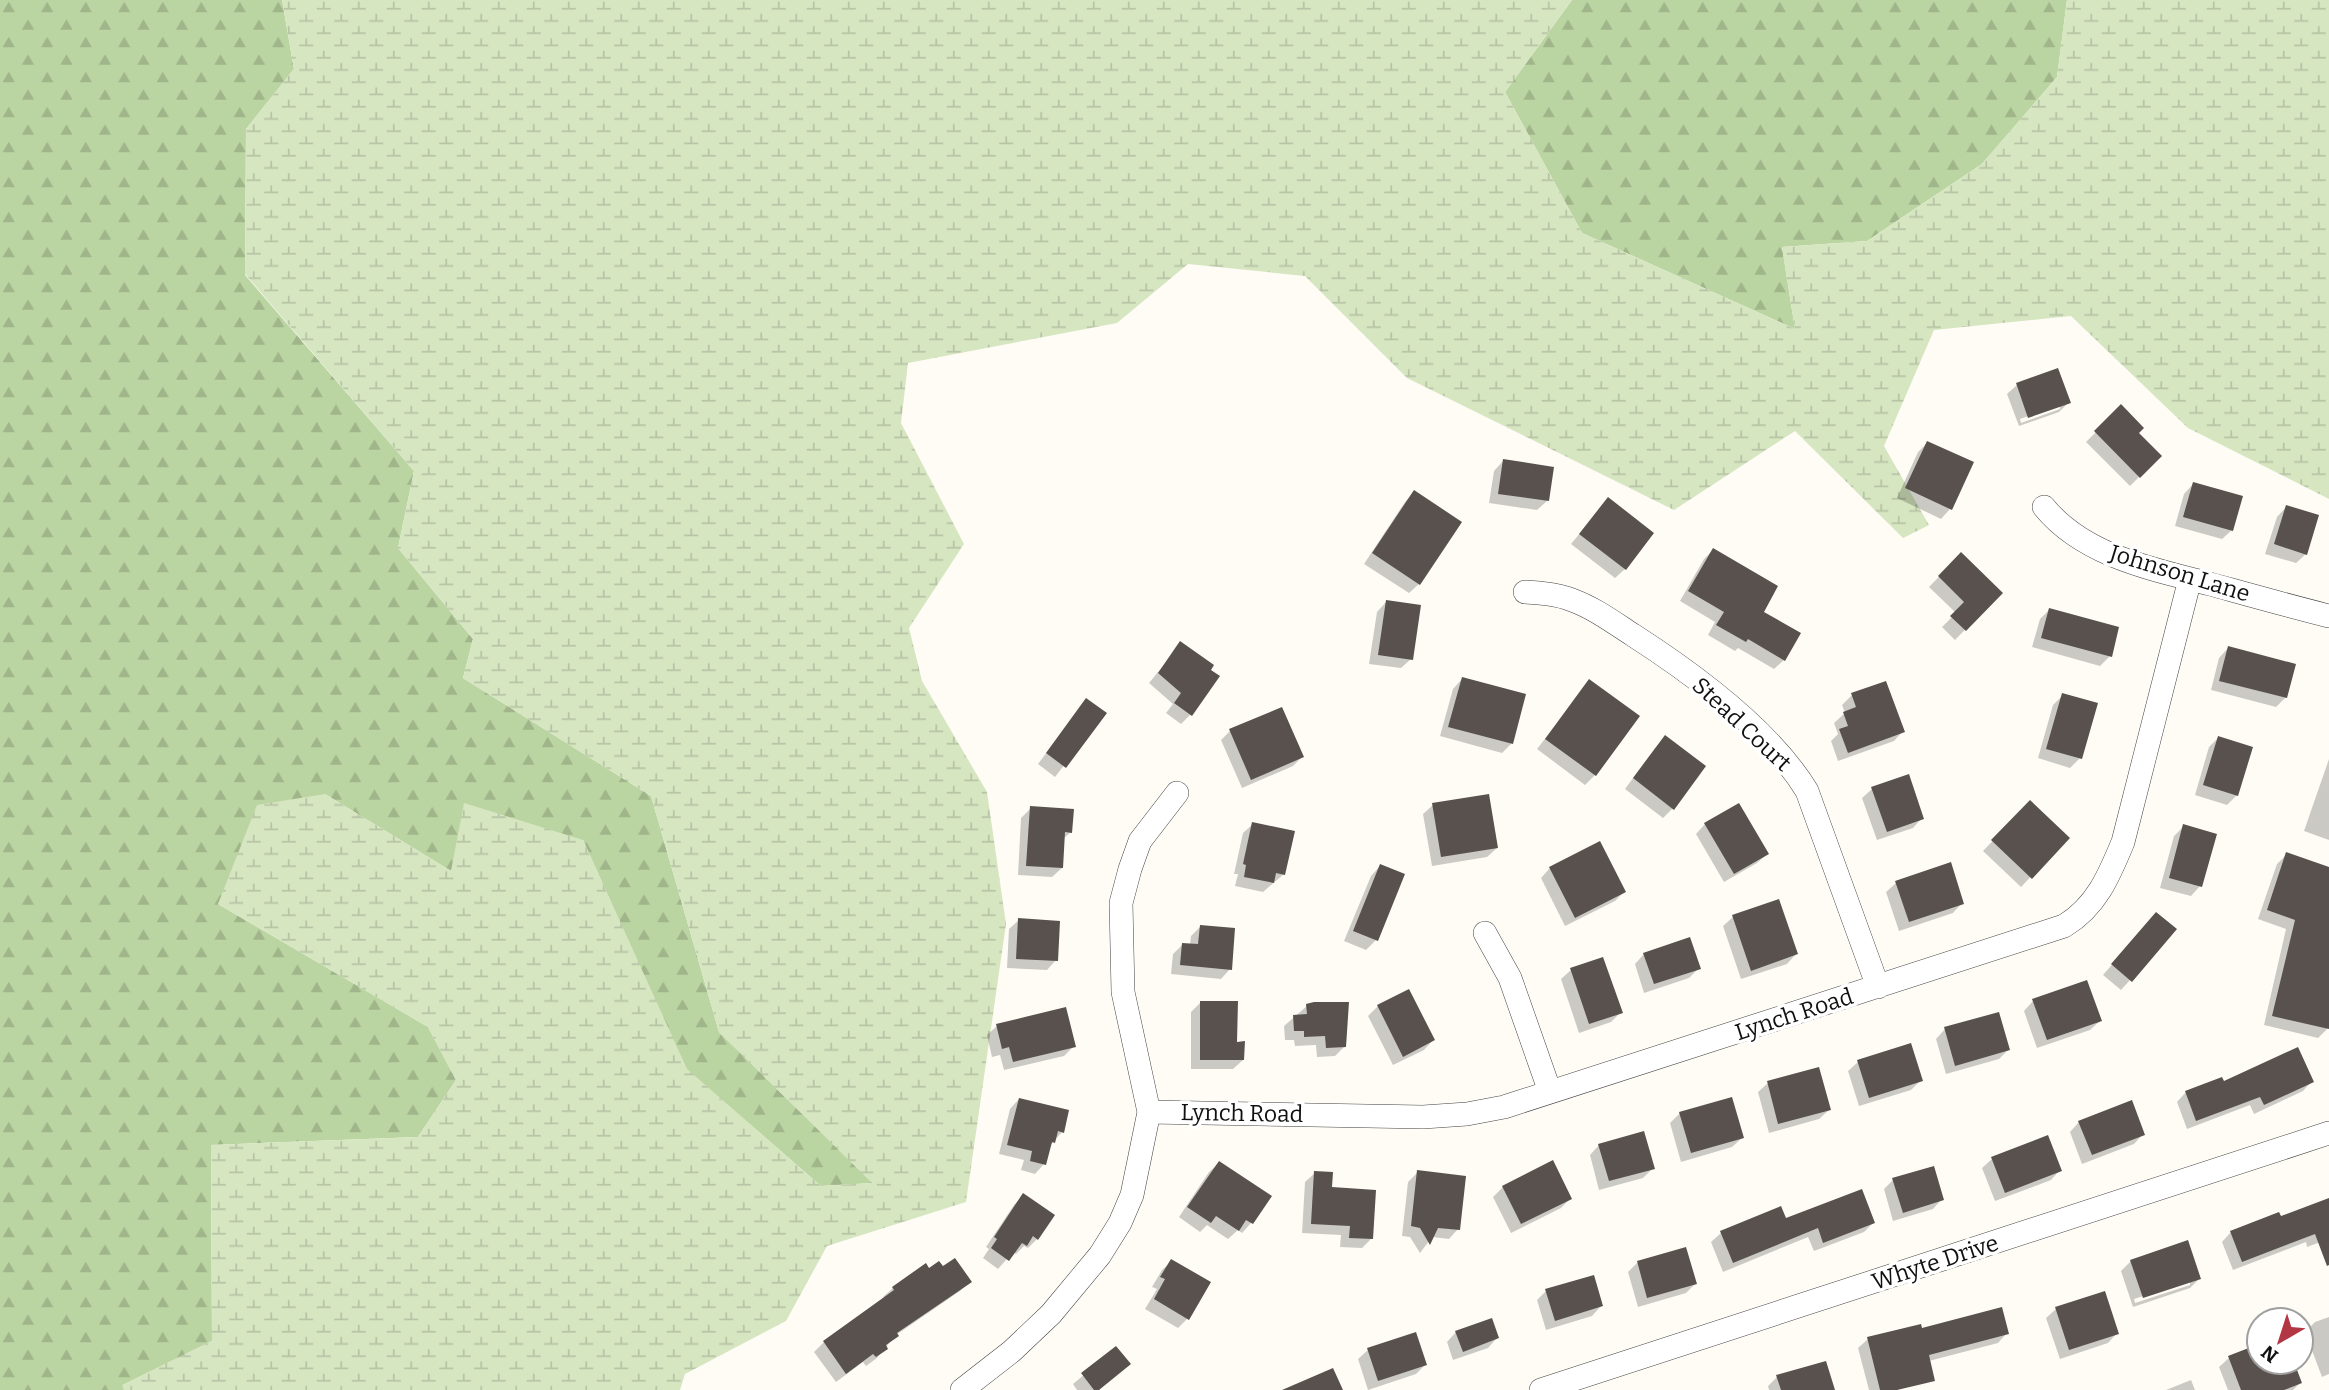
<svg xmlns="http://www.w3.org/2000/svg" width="2329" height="1390" font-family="Bitter,serif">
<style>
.forest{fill:url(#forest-firs)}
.wetland{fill:url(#wetland-marsh)}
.shadow{fill:#0003;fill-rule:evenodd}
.building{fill:#58514e}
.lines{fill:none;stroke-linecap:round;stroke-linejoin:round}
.minor-casing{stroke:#434343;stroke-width:24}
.minor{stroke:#fff;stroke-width:23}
.labels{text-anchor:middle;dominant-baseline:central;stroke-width:7;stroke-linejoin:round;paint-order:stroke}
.street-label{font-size:23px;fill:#101010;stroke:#fff}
</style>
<defs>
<pattern id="forest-firs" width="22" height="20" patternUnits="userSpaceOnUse" patternTransform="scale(1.75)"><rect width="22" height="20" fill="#bbd5a2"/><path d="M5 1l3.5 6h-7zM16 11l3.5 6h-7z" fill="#a0b68a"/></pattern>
<pattern id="wetland-marsh" width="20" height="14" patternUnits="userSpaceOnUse" patternTransform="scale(1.75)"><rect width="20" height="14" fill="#d6e6c1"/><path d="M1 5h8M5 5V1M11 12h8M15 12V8" fill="none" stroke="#b7c4a5"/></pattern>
</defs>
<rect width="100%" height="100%" fill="#fefcf5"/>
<path class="forest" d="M0,0H282L294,69L246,129L245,275L414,471L398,548L473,639L463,678L651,796L719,1032L873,1183L821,1186L686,1069L583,840L451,871L325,794L218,904L428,1027L456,1080L418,1137L211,1145L212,1341L123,1385L124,1390H0Z
M1572,0H2067L2057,77L1982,164L1867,241L1782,247L1795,329L1582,233L1505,92Z"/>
<path class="wetland" d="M282,0H1572L1505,92L1582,233L1795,329L1782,247L1867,241L1982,164L2057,77L2067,0H2329V499L2188,428L2071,316L1934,330L1884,446L1929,525L1903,538L1795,431L1674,510L1407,378L1305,276L1188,264L1117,323L908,363L901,423L964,544L909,628L922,681L987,792L1006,924L966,1202L827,1246L786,1321L685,1374L680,1390H124L122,1385L212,1341L211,1145L418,1137L456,1080L428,1027L218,904L257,805L325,794L451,871L464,803L583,840L687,1069L821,1186L872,1183L719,1032L651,796L463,678L473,639L398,548L414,471L245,274L246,129L294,69Z"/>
<path class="shadow" d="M2017,385L2069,402L2059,412L2019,426L2007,394ZM2060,405V409L2021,423L2020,419Z
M2121,407L2137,433L2160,456L2130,486L2086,442Z
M1927,443L1950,509L1941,519L1897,498L1918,452Z
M1503,461L1547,501L1537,510L1489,503L1494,471Z
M2193,484L2232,530L2222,539L2175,526L2184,494Z
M1414,492L1419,584L1409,593L1364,564L1405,502Z
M1608,499L1625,569L1615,578L1571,544Z
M2286,507L2306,554L2296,563L2265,554L2277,517Z
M1713,550L1761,612L1784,660L1774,669L1738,648L1735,651L1708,635L1715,622L1680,601L1704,559Z
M1961,554L2001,593L1955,640L1942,627L1956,613L1929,587Z
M1386,602L1411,659L1401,668L1369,664L1377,612Z
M2049,610L2110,656L2100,666L2032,647L2040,619Z
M1181,644L1191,714L1181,724L1166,713L1173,704L1149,683Z
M2228,648L2286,697L2276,707L2211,690L2219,658Z
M1462,679L1512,743L1502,753L1440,736L1453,689Z
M1589,682L1595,775L1585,785L1537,749Z
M1885,683L1903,731L1894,741L1838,761L1831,741L1838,734L1834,723L1845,713L1842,705L1852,695Z
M2063,695L2080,758L2070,768L2038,758L2053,705Z
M1086,700L1104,713L1055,777L1038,764Z
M1230,731L1302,757L1293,766L1242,788L1221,740Z
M2218,738L2237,795L2227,805L2195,795L2209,747Z
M1656,747L1673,808L1663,818L1625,789Z
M2329,759V840L2304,831Z
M1872,789L1922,818L1913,828L1877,840L1862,798Z
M2030,802L2068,838L2021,887L1983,851Z
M1433,805L1497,848L1487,857L1432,866L1423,814Z
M1031,808L1071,832L1063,839L1062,868L1052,877L1018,875L1021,818Z
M1253,824L1284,874L1263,892L1235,886L1238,874H1234L1243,833Z
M1705,824L1767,854L1757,863L1724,882L1696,834Z
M2184,826L2200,886L2191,896L2160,888L2174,836Z
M2287,854L2329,869V1022L2328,1028L2318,1038L2264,1025L2286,929L2258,919L2277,864Z
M1950,865L1962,903L1953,913L1899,931L1886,892L1896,883Z
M1380,866L1376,940L1366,950L1344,941L1371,876Z
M1550,868L1624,892L1615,901L1565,926L1541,878Z
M1733,917L1796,954L1787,964L1741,979L1723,926Z
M1019,920L1056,960L1047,970L1007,968L1009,929Z
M2147,924L2175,930L2121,990L2103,975Z
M1201,926L1230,969L1221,979L1171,974L1173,954L1183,944L1190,945L1191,936Z
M1644,954L1699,968L1689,978L1644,993L1635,964Z
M1571,970L1621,1012L1611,1022L1579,1033L1561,979Z
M2033,1001L2100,1021L2090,1030L2037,1048L2024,1011Z
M1201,1002L1235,1043L1243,1060L1233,1069H1191V1012Z
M1307,1006L1345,1046L1335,1056L1317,1057L1316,1045L1295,1046L1294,1040H1285L1284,1026Z
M1378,1006L1433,1040L1424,1050L1393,1065L1368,1016Z
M997,1026L1074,1046L1064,1056L1004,1070L1000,1055L992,1057L987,1035Z
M1945,1029L2008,1050L1999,1059L1946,1074L1936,1039Z
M1858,1062L1921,1080L1911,1090L1859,1106L1848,1071Z
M2312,1081L2303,1091L2254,1114L2250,1105L2187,1129L2177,1102L2186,1092L2223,1083Z
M1768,1083L1829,1110L1819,1119L1769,1133L1758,1092Z
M1019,1099L1062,1132L1048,1148L1044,1164L1035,1174L1021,1170L1024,1160L999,1154L1010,1109Z
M1680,1113L1742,1138L1732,1147L1681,1162L1670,1123Z
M2079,1122L2143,1134L2134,1144L2082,1164L2070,1132Z
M1599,1145L1653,1168L1643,1178L1599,1190L1590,1155Z
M1992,1159L2060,1170L2051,1180L1995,1201L1982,1168Z
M1219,1163L1269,1196L1251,1223L1242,1233L1238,1230L1228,1239L1207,1225L1200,1232L1179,1217L1209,1172Z
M1418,1172L1458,1229L1449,1239L1432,1237L1420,1253L1410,1237L1402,1236L1408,1182Z
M1315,1173L1371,1239L1362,1248L1340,1247L1341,1235L1302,1233L1305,1182Z
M1893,1180L1942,1199L1933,1209L1893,1221L1884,1189Z
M1503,1187L1570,1199L1561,1208L1511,1233L1493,1197Z
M1024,1195L1037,1239L1028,1248L1024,1246L1016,1254L1013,1252L998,1269L983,1258L989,1249L986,1247L1014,1205Z
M2329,1200V1239L2307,1247L2306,1242L2233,1270L2222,1242L2231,1232L2280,1218Z
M1780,1208L1785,1220L1873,1223L1864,1232L1814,1251L1808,1237L1723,1272L1711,1242L1721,1233Z
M1172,1261L1187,1319L1178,1328L1145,1309L1157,1289L1152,1287L1162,1270Z
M2131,1261L2199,1279L2190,1288L2133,1307L2121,1271ZM2190,1281V1285L2135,1303L2134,1299Z
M1637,1263L1695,1284L1686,1293L1638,1307L1628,1272Z
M943,1269L970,1281L960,1291L896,1335L877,1358L866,1366L863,1362L836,1382L814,1352L824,1342L885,1299L883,1297L893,1288L929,1270Z
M1546,1291L1601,1306L1592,1316L1546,1330L1537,1300Z
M2056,1309L2117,1333L2108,1343L2060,1359L2046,1318Z
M2329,1317V1374L2322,1377L2305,1332L2315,1322Z
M1921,1331L2007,1333L1998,1343L1925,1362L1898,1390H1869L1858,1348L1868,1339Z
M1456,1332L1497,1338L1488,1348L1453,1360L1447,1342Z
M2259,1346V1362H2292L2300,1383L2293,1390H2228L2219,1367L2229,1358Z
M1116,1348L1099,1390H1077L1073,1384Z
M1368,1350L1425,1365L1416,1374L1368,1390L1358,1359Z
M1777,1377L1833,1390H1769L1768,1386Z
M2191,1380L2195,1390H2166Z"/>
<path class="building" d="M2058,368L2071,403L2028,418L2016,383Z
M2121,404L2144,428L2139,433L2162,456L2140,478L2094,431Z
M1927,441L1974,462L1952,510L1905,488Z
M1503,459L1554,467L1549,501L1498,494Z
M2193,482L2243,496L2233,531L2183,517Z
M1414,490L1462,522L1420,585L1372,553Z
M1608,497L1654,533L1626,570L1579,534Z
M2286,505L2319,515L2307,555L2274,544Z
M1713,548L1778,586L1764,612L1801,633L1785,661L1748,639L1746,642L1716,625L1724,612L1688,591Z
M1961,552L2003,593L1966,631L1950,616L1964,602L1938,576Z
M1386,600L1421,605L1413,660L1378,655Z
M2049,608L2119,627L2112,657L2041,638Z
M1180,641L1214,665L1211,670L1220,676L1192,716L1174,703L1181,693L1158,673Z
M2228,646L2296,664L2287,698L2219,681Z
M1462,677L1526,694L1513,744L1448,727Z
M1589,679L1640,716L1596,776L1545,739Z
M1886,681L1905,732L1848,753L1839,729L1848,726L1843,712L1856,707L1851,693Z
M2062,693L2098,703L2082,759L2046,749Z
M1086,698L1107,713L1066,768L1046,753Z
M1282,707L1304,757L1251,780L1229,729Z
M1665,735L1706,766L1674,810L1633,778Z
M2218,736L2253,747L2238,796L2203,785Z
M1909,774L1924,819L1887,832L1871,787Z
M1489,794L1498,848L1441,857L1432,803Z
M2030,800L2070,838L2032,879L1991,840Z
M1739,803L1769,854L1734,874L1704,823Z
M1030,806L1074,809L1072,833L1065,832L1063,868L1026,866Z
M1252,822L1295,831L1285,875L1276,873L1274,883L1244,877L1246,865L1243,864Z
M2183,824L2217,834L2202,887L2169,878Z
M1600,841L1626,892L1575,918L1549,867Z
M2286,852L2329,867V1029L2272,1016L2295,920L2267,910Z
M1951,862L1964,904L1909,922L1895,881Z
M1380,864L1405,874L1378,941L1353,931Z
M1779,899L1798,954L1751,971L1732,915Z
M2156,912L2177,929L2132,982L2111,964Z
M1018,918L1060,921L1058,961L1016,959Z
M1200,925L1235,928L1232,970L1180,965L1182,943L1198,944Z
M1690,937L1701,969L1654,984L1643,953Z
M1603,957L1623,1013L1589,1024L1570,968Z
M2087,980L2102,1021L2047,1040L2032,999Z
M1409,989L1435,1040L1403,1057L1377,1005Z
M1200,1001H1238L1237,1042L1245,1041L1244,1060H1200Z
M1314,1002H1349L1346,1047L1326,1048L1325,1036L1304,1037V1031H1294L1293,1015L1307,1014L1306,1004Z
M1066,1007L1076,1047L1013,1062L1009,1047L1002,1049L996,1024Z
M1999,1012L2010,1050L1955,1066L1944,1027Z
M1911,1043L1923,1081L1869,1098L1857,1060Z
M2298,1047L2314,1082L2264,1105L2260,1097L2196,1121L2185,1091L2222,1077L2224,1081Z
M1819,1067L1831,1110L1778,1124L1767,1081Z
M1732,1097L1744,1138L1691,1153L1679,1112Z
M1019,1098L1069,1110L1064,1133L1058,1131L1055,1143L1052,1142L1046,1165L1030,1161L1032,1151L1007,1145Z
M2132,1100L2145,1135L2092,1155L2078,1121Z
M1644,1131L1655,1169L1609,1181L1598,1144Z
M2048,1135L2062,1171L2005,1193L1991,1157Z
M1553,1160L1572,1199L1521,1224L1502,1186Z
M1219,1161L1272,1196L1253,1224L1246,1220L1239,1231L1216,1216L1211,1223L1187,1207Z
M1934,1166L1944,1200L1903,1213L1892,1178Z
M1417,1170L1466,1176L1460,1230L1438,1228L1430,1245L1420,1228L1411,1226Z
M1314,1171L1333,1172L1332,1187L1376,1190L1373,1239L1349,1238L1350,1226L1311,1224Z
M1862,1189L1875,1223L1823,1243L1818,1228L1733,1263L1720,1231L1781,1206L1786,1218Z
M1023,1193L1055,1215L1038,1240L1033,1236L1027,1246L1022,1243L1009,1261L991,1248L997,1239L994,1237Z
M2329,1198V1265L2327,1266L2315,1234L2242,1262L2230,1231L2279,1212L2281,1216Z
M2188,1240L2201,1279L2143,1298L2130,1260Z
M1686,1247L1697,1284L1647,1298L1637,1261Z
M955,1258L972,1282L897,1333L899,1336L886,1345L888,1349L876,1357L873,1354L846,1374L823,1341L894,1290L892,1287L926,1263L929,1268L939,1261L943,1266Z
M1171,1259L1211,1282L1189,1320L1154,1299L1165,1279L1160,1277Z
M1594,1275L1603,1306L1555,1321L1545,1289Z
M2105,1291L2119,1334L2069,1350L2055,1307Z
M2002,1307L2009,1334L1929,1355L1935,1381L1897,1390H1880L1867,1337L1921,1324L1922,1328Z
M1492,1318L1499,1338L1463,1352L1455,1331Z
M1416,1332L1427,1365L1378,1381L1367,1348Z
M2259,1344V1362H2294L2302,1383L2284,1390H2241L2228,1356Z
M1116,1346L1131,1364L1099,1390H1094L1081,1373Z
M1826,1361L1835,1390H1781L1776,1375Z
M1333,1368L1343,1390H1282Z"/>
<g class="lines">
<defs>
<path id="minor" d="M2044,507C2084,556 2152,569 2210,584C2250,595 2289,606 2329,616
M1525,592C1541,593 1557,594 1572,600C1594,608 1613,622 1633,635C1692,673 1770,730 1807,791L1878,987
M1485,933L1510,978L1550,1092
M1149,1112L1423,1117L1467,1114L1504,1107L2064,926C2096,907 2109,876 2123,842L2190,579
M962,1390L1012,1351L1051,1314L1100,1255L1120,1223L1132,1195L1149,1112L1123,992L1121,903L1130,869L1140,841L1177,793
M1541,1390L2329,1133"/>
</defs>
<use href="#minor" class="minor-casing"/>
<use href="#minor" class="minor"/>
</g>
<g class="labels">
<g class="street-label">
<text transform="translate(2180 573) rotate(17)">Johnson Lane</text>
<text transform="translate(1742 724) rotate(43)">Stead Court</text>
<text transform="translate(1794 1014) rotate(-18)">Lynch Road</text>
<text transform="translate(1242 1113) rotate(1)">Lynch Road</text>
<text transform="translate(1935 1262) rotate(-18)">Whyte Drive</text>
</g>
</g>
<g transform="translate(2280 1341) rotate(219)"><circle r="33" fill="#ffffff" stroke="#9f9f9f" stroke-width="2"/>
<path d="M0-5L12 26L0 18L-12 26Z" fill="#b23643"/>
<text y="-10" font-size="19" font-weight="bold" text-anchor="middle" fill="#101010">N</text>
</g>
</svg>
